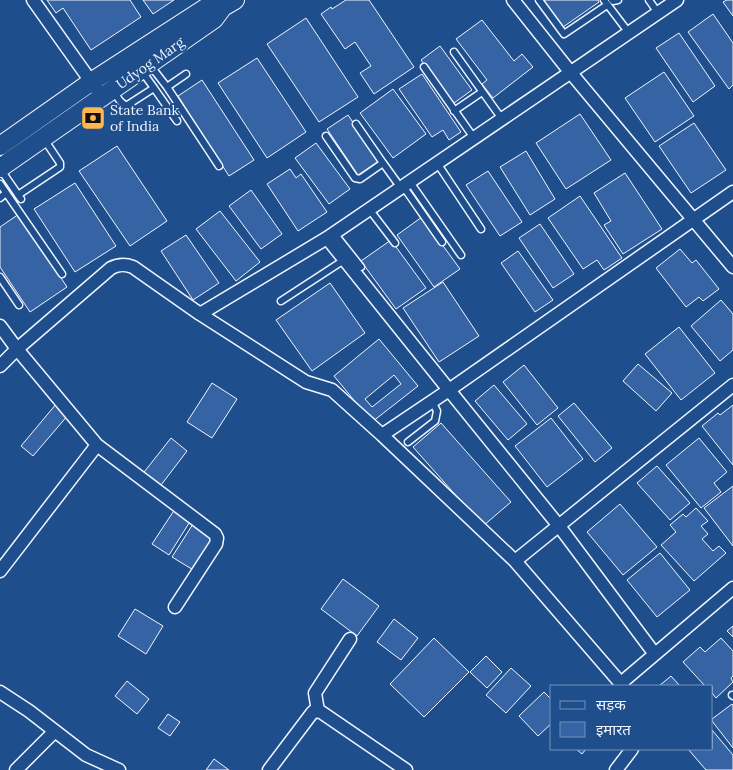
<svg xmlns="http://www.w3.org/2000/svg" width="733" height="770" font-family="Lora,'Noto Sans Devanagari',serif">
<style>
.building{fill:#3563a3;stroke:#f2f6ff;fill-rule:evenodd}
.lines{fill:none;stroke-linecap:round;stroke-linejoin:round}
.lane-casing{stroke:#f2f6ff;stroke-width:9}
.street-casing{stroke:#f2f6ff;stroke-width:15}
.secondary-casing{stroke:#f2f6ff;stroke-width:20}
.lane{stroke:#1f4e8c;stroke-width:6}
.street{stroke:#1f4e8c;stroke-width:12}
.secondary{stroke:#1f4e8c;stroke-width:18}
.labels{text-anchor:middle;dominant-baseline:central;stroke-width:4;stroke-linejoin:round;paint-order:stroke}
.street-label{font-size:14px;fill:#f2f6ff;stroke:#1f4e8c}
.poi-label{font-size:14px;fill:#f2f6ff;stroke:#1f4e8c;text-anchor:start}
</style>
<rect width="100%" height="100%" fill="#1f4e8c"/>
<path class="building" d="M47,0H130L141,17L91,50L63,8L56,13Z
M143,0H174L153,14Z
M346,0H369L414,67L374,94L360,73L371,66L355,42L345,49L321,14L331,7L332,9Z
M542,0H598L599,2L563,27Z
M727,0H733V16L723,2Z
M713,14L733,43V85L729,89L688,32Z
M306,18L358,97L319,122L267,44Z
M482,20L514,61L522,54L533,67L493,98L482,84L487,80L456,39Z
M679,33L715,86L693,102L656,48Z
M440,46L472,90L454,103L421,60Z
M257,58L306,132L267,158L218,83Z
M664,72L694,116L655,142L625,98Z
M422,74L461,132L449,140L443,130L432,137L399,89Z
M202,80L254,160L229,176L178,96Z
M393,89L426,134L393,158L360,113Z
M580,114L611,160L566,189L536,143Z
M348,115L379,161L358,175L327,129Z
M694,123L726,170L691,193L659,146Z
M316,143L350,189L329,204L295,158Z
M117,146L167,221L130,246L79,171Z
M526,151L555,199L530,215L500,167Z
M290,169L296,178L301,174L327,212L298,231L267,184Z
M488,171L522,222L500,236L466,185Z
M625,173L662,229L623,254L604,225L611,221L594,193Z
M75,183L116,246L75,272L34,209Z
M251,190L282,234L261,249L229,206Z
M580,196L622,258L604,270L597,260L583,269L548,218Z
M220,211L260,262L236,281L196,229Z
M19,214L67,287L30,312L0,267V227Z
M422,217L460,269L434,287L397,235Z
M540,224L574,274L553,288L519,238Z
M186,235L219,283L193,300L161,251Z
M391,240L426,288L396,309L361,261Z
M680,249L692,263L696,260L719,289L703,301L699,297L686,307L656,268Z
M518,251L553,300L535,312L501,263Z
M443,282L479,336L439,362L403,308Z
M330,283L365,333L312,371L276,320Z
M721,300L733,314V350L720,361L691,326Z
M679,327L715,373L681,400L645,354Z
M379,339L418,386L372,422L334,376ZM394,375L401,384L372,407L365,399Z
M638,364L672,393L656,411L623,381Z
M524,365L558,408L537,425L503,382Z
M212,383L237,399L212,438L187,422Z
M494,385L527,424L508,440L475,401Z
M57,403L69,414L33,456L21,446Z
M574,403L612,448L595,462L558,416Z
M733,405V465L702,426L718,413L720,415Z
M551,418L583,459L547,487L515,446Z
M441,423L511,502L483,526L413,447Z
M171,438L187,451L158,489L141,476Z
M699,438L727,472L714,483L721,492L701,508L666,465Z
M657,466L690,503L670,520L637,483Z
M733,486V546L704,508Z
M620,504L657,547L623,575L587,532Z
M696,508L708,521L701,526L708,534L702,539L713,551L719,546L726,553L694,581L661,545L676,532L670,525L683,514L686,517Z
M175,509L191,520L169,555L152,544Z
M193,524L216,539L195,571L172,557Z
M660,553L690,590L657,617L627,580Z
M343,579L379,606L357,636L321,609Z
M135,609L163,626L146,654L118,636Z
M394,619L418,638L401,660L377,642Z
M733,626V637L727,631Z
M434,638L469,672L424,717L390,684Z
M721,638L733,651V676L731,678L733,682L716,698L712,693V686H705L683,662L700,647L705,652Z
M486,656L502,672L487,688L470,672Z
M511,668L531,686L506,713L486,695Z
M671,676L680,686H659Z
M127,681L149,699L137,714L115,696Z
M544,692L552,700V723L538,736L519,716Z
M732,704L733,706V748L712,721V719Z
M168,714L180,722L170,736L158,728Z
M712,730L733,755V770H706L688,749H712Z
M576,749H586L582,754Z
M214,759L229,770H206Z"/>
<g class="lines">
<defs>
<path id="lane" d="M539,0L564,34L607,5
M604,0L629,33
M612,0L613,1L618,0
M649,0L658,13
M454,52L502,119
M150,65L167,87L219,166
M424,67L474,138
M167,87L186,74
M154,88L177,121
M113,91L120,101L126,106L154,88L141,70
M454,111L482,92
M356,124L383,163
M326,136L355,178L360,179L383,163L401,188
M437,163L481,229
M1,170L21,199
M410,182L461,255
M0,184L62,274
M403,186L442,242
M18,195L60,167V163L44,139
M0,198L6,193
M369,209L395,243
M334,233L361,267
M0,277L19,305
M281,301L344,260
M408,442L435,421L437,411L432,401
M732,695L733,696"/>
<path id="street" d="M33,0L102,97
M513,0L571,73L733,267
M327,238L449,390L559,526L654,653
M0,326L17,349L97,445L215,534L217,538L216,544L175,607
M0,366L17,349L111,268C119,264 125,264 133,267L200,314
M382,435L449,390L733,192
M515,561L733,385
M0,571L97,445
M621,683L733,588
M623,686L515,561L382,435L332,390L306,382L200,314L327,238L677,0
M0,692L29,711L86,755L119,770
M318,711L315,693L350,639
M16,770L55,731
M269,770L312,713L314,711L321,712L406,770
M616,770L632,749"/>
<path id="secondary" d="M0,146L91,82L207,7H223
M0,168L214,19L223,7L235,0"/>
</defs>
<use href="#lane" class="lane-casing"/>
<use href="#street" class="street-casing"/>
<use href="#secondary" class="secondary-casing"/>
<use href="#lane" class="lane"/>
<use href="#street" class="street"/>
<use href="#secondary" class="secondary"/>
</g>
<defs>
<symbol id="bank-square" viewBox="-11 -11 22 22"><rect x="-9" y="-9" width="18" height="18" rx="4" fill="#ffb74d" stroke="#1f4e8c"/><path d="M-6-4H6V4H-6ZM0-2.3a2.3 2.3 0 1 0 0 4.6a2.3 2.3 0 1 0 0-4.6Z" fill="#111"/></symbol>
</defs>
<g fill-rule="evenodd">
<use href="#bank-square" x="79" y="104" width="28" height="28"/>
</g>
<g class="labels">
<g class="street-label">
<text transform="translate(150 63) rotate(-35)">Udyog Marg</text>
</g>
<g class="poi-label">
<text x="110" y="110">State Bank<tspan x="110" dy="16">of India</tspan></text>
</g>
</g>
<rect x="550" y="685" width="162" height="65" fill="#1f4e8c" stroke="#7391ba"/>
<rect x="560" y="701" width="25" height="8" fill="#1f4e8c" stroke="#7391ba"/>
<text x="596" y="710" font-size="15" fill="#f2f6ff">सड़क</text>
<rect x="560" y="722" width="25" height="15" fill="#3563a3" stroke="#7391ba"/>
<text x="596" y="735" font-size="15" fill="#f2f6ff">इमारत</text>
</svg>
